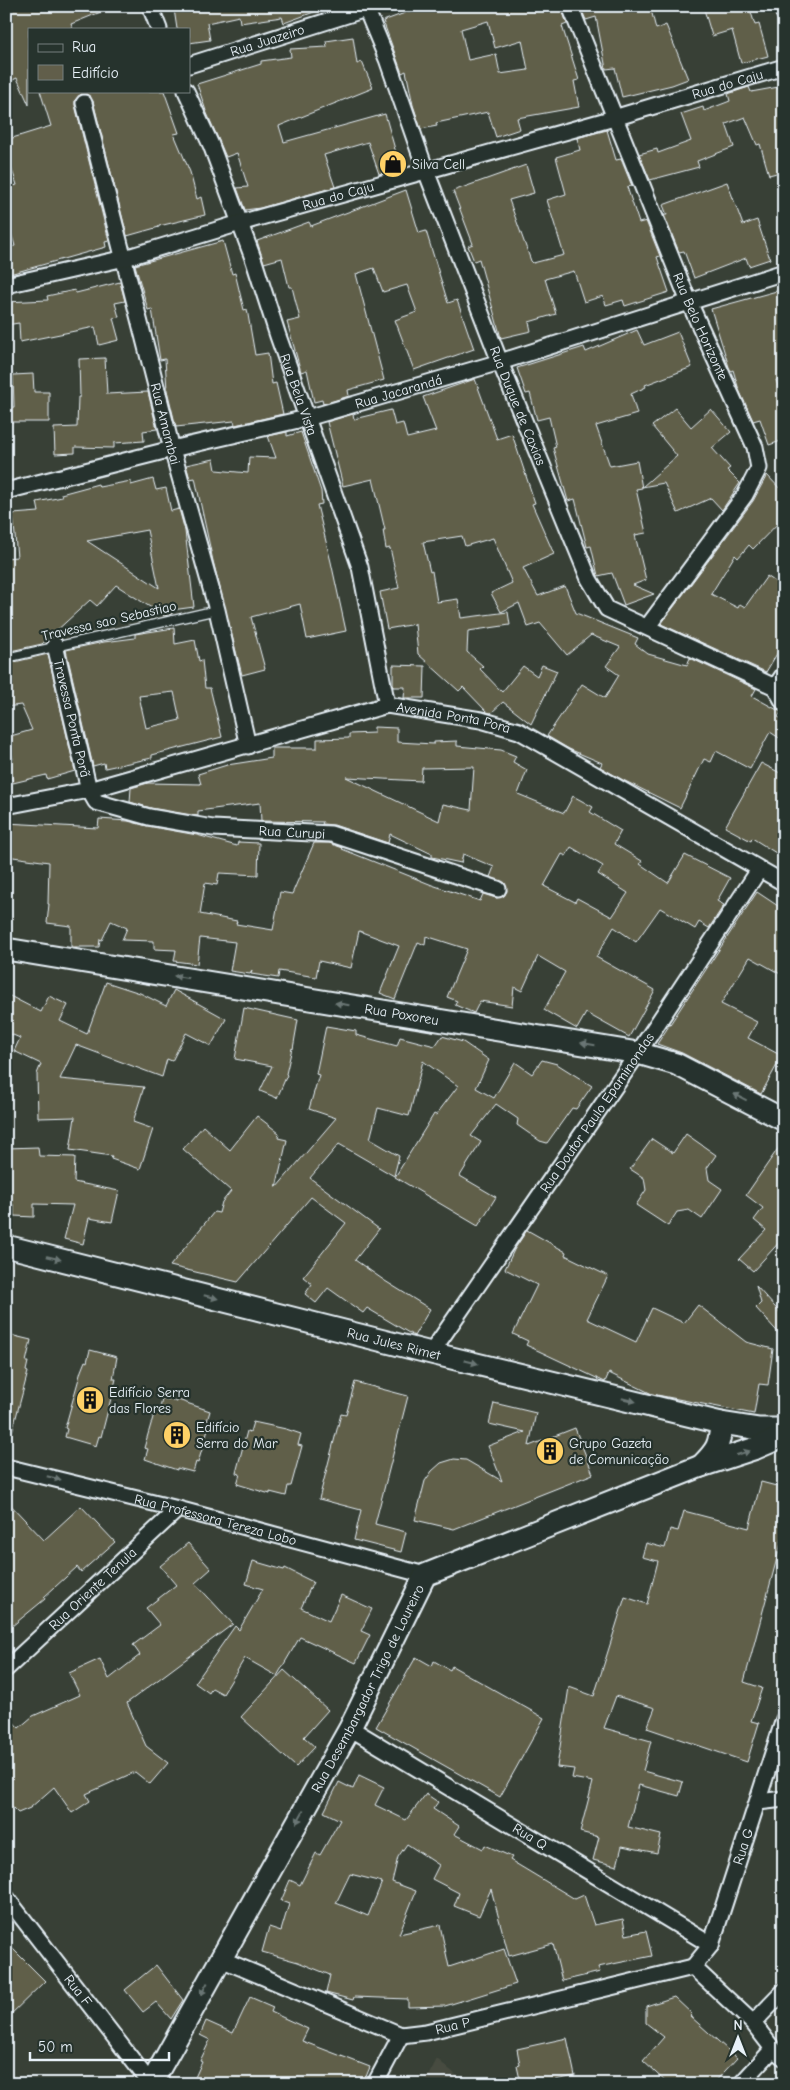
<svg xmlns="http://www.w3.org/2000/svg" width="790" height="2090" font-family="'Comic Neue',sans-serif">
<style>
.built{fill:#474c40}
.building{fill:#615e4a;stroke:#e8f1f8;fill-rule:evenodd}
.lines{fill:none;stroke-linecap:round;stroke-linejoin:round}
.lane-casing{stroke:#e8f1f8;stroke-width:11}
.street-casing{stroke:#e8f1f8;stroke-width:19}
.secondary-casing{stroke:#e8f1f8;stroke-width:25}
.lane{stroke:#26332d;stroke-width:8}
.street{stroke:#26332d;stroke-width:15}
.secondary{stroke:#26332d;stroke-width:21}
.oneway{fill:#6a7674}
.labels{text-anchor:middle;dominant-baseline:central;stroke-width:4.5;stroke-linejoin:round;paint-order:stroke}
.street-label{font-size:14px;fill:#e8f1f8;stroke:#26332d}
.poi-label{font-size:14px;fill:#e8f1f8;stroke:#26332d;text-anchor:start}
</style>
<rect width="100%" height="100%" fill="#384036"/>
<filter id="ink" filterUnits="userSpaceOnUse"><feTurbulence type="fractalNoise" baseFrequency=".02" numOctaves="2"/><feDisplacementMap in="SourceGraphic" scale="10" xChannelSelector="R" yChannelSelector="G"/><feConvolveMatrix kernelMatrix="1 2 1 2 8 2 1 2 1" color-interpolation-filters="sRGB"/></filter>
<g filter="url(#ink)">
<path class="built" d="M437,2059L467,2084H424Z"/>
<path class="building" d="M6,6H113V7L71,24L73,29H29V105L17,78L6,83Z
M188,6H324L325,8L284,23L282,17L240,23L239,16L207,23L210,40L189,43V29H177L174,9Z
M424,6H561L567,24L562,26L579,80L574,81L579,107L517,118L520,129L496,137L488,112L436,123L437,126L421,129L413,105L406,71L402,73L383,21ZM488,21L495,48L522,40L528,70L500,74L496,54L468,60L461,29Z
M580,6H650L656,29L666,25L688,79L672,85L622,97L615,68L606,69L596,17L586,20Z
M703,6H749L755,25L759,24L768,56L741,63L732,30L712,36Z
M353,37L357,64L362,62L373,88L279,126L284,142L385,114L400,167L379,174L368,142L324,155L335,187L260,208L245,210L237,188L248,187L237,153L226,157L206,111L197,84L261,64V61L291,57L290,49L327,47L326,41Z
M784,86V171L769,175L760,144L757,145L745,117L726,124L734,147L697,161L699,167L650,180L639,154L657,149L658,153L691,141L681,114L703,107L704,111L730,101L728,94L749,87L751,92Z
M40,91H164L179,133L174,134L190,172L197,199L201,197L205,215L159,226V227L127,236L93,101L87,94H81L75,100V105L109,241L105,242L106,247L6,275V248L15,246L6,216V188L17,185L6,152V140L51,126Z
M607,130L616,160L621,159L632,186L627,187L639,223L646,221L660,256L657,257L669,292L625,306L623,300L606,305L603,296L584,302L574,271L545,279L556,314L529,322L531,331L501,338L479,259L474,261L468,246L473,244L453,191L526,165L534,193L509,200L531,261L533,263L564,255L547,200L566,194L556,157L580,150L577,138Z
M727,182L743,225L757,220L770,259L749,266L746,258L694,278L684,251L679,252L664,215H667L663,205Z
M406,190L419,233L426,231L448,303L457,300L474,349L414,370L395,320L417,312L407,285L383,292L374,268L356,274L384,380L348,390L349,396L323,404L322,400L314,402L307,370L301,372L287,322L300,319L292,287H289L282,258L264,263L257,241L309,222L311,226Z
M223,241L232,274L235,273L244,310L247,309L255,355L268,353L272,384L276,383L283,414L235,425L234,421L176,427L167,390L165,359L160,360L152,309L148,310L135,265Z
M120,282L125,301L115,303L119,317L113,318L119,340L99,345L95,327L20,342L19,323L6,325V302L48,300L47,296L75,290L76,293Z
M784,289V378L776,380L784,404V440L769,445L760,419L753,421L739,390L733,370L731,371L729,367L711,309Z
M637,330L644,345L678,332L692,367L645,385L646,387L631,394L637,414L596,426L610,466L637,461L642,488L636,489L646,533L635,535L646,580L633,585L654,594L624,605L612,573L598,576L591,546L587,547L575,499L568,501L553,448L556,447L549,417L537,420L530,393L526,394L517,368L584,347L586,352Z
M105,358L107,394L148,392L157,429L143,431L144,441L114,443V448L75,447V453L55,454L54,428L77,427L78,397H80L79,359Z
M33,374L34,392H49V422H6V408L14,407L13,375Z
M475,379L497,439L512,434L535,503L532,504L554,554L523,568L538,596L565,586L576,613L638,638L635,644L648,654L687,665L690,658L756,689L752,696L781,712L778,717L784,720V741L770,732L750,769L716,751L711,762L704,759L680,808L623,780L600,767L602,763L569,749L547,736L582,684L605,698L619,675L606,666L620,647L591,635L567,655L540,623L528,627L519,603L501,612L491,593L512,583L493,538L465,546L462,536L423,542L430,572L432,571L437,602L458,599L461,618L508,612L510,625L468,631L467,652L483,666L480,669L502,692L523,666L537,676L542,665L557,671L531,724L503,702L491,713L487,712L463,687L459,691L418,654L415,624L387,629L380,592L399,588L390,548L386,549L383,530H385L373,479L343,486L327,422L353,414L354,419L391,410L395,425L403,423L407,438L436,431L423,397Z
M675,408L691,427L711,409L731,432L712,448L730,468L727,470L740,483L722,510L711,498L678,513L664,483L642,487L677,456L652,426Z
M287,432V436L301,432L321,491L322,504L317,505L331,562L346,631L307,639L300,604L251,617L265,669L242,675L213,561L195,478L190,479L186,465L214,459L216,470L248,473L249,457L276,458L268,436Z
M767,475L784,493V517L753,549L749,545L738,558L735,555L711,594L738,608L740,604L745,607L767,576L784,588V642L766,672L661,624L753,501Z
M153,479L156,490L166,488L171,511L179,509L185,531L194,607L172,610V614L164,616L116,585L97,606L90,600L42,644L6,652V558L17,557L13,514L39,512L37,502L62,497L61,494L98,484L99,487L131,481V485ZM147,530L159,588L87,541Z
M174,628L175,644L195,640L199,661L202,660L205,688H210L222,737L152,755V758L105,768L104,763L93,766L66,650L104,642L135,638V634ZM174,692L180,720L146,728L139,696Z
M48,654L75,771L47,779L46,775L13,783L7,760L13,759L7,737L32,730L21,705L6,707V664Z
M393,665L425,666L424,698H404L405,687H393Z
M374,727L397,728V742L434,744V742L457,741V746L501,750L516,756L513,762L527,770L518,794L564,813L573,796L593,807L590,812L621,831L614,844L642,861L640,864L668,883L685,855L730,878L717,901L724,905L709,928L699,922L695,929L660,908L636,942L614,927L596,957L655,990L629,1037L586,1013L577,1029L544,1010L565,972L538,956L522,991L514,987L512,1006L480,1001L474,1013L455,1005L457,1001L447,997L467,949L426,936L425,945L418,942L395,999L380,993L399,946L359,931L351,968L319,961L316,977L279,971L278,978L251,974L252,971L250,974L230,971L235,942L200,938L197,964L174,961L176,950L154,949V941L122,940L127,928L111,921L102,940L100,939L99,947H71V926L47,923L49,904H48L49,862L6,856V823L98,828L99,819L128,821L147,826L197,835L237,846L238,842L259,843L258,875L219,873L217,885L205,883L200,914L237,921L236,924L273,930L280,892L292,894L314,843H329L343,848L342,849L432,885L480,901L483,894L496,898L504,896L507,891L505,883L490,877L494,867L463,854L461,863L432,857V854L390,834L388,843L334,825L322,824L323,822L261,821L260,803L198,811V816L151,808L130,802L131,788L148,783L201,784L198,774L227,765L272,758V748H317V739L349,738V734L374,733ZM474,767L471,810L443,804L439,821L346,777L421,781L422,768ZM571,847L603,866L598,874L628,893L612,917L577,898L575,902L544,886L562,854L566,856Z
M761,763L784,775V858L752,838L751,841L725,827Z
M757,892L784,910V976L750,957L721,1004L757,1022L748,1038L782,1056L761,1094L682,1053L657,1044Z
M106,982L140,993L166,1006L174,990L226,1019L211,1046L186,1033L172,1061L167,1059L162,1077L76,1045L60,1079L144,1087L133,1122L153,1129L140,1169L111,1159L112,1156L70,1150L75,1117L38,1118L37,1074L41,1064L14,1051L20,1038L6,1032V994L41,1012L49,996L68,1005L60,1021L87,1034Z
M244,1008L298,1020L293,1049L292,1048L286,1074L287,1075L277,1098L260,1091L272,1066L235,1059Z
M326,1026L356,1031V1035L397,1046L400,1037L435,1046L442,1036L463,1042L489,1060L476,1088L494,1098L515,1062L532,1074L542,1060L557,1064L592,1086L576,1109L572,1108L547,1143L540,1141L517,1125L518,1119L496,1104L471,1136L481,1142L460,1176L496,1197L478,1226L395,1177L434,1114L436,1115L458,1086L423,1061L409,1116L378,1108L370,1139L399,1156L394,1176L339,1144L310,1178L379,1229L355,1260L385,1281L430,1309L414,1336L367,1308L363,1313L328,1288L316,1303L305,1294L312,1284L303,1277L346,1223L311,1197L238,1282L170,1266L214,1212L219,1213L222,1202L231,1191L183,1149L203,1126L230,1150L257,1116L279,1133L278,1138L287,1140L276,1188L336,1118L309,1109L319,1075L316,1074Z
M686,1134L716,1155L707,1168L709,1180L722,1189L702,1219L689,1210L677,1212L668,1226L636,1205L646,1190L644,1178L630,1169L652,1139L673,1153Z
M784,1140V1237L753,1271L739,1259L766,1230L754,1220L763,1208L746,1195Z
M38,1147L39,1156L75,1157L74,1182L119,1191L112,1222L89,1218L83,1244L64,1239L73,1205L34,1204V1217L14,1216V1205L6,1206V1148Z
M527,1230L566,1252L565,1255L608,1276L587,1319L636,1342L652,1308L684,1323L698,1305L746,1342L773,1349L768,1385L759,1384L754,1414L652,1394L609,1373L605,1382L526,1345L528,1341L513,1334L537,1285L505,1269L514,1250Z
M756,1286L784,1317V1339L756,1308L761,1303Z
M6,1334L31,1340L26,1362H28L26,1371L28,1372L11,1436L6,1435Z
M90,1350L117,1357L113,1379H116L101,1437L99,1436L96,1446L65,1437L67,1429L65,1428L81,1371L85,1361L87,1362Z
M355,1382L408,1396L375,1524L406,1532L401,1552L354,1540L361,1510L319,1499L341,1414L346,1415Z
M162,1398L177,1402L178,1400L210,1411L207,1421L210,1422L198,1463L196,1462L193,1472L177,1468V1470L145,1459L148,1449L144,1448L156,1407L160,1409Z
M494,1403L536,1413L529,1446L575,1428L593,1474L454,1529L415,1520L425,1481L432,1471L441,1463L454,1459L466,1460L502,1481L488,1446L525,1432L489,1424Z
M253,1422L286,1429L301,1434L298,1445L302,1446L291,1486H288L286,1496L270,1492V1494L237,1484L240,1474L236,1473L247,1431L250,1432Z
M761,1482L784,1488V1532L744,1682L762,1688L751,1721L759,1723L747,1762L647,1728L655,1708L616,1696L604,1728L651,1741L643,1771L683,1782L679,1796L639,1785L628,1827L661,1835L657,1853L622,1846L617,1866L593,1860L599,1837L580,1832L593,1782L572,1778L574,1769L557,1767L569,1687L594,1696L625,1597L647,1604L658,1561L642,1557L646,1543L665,1548L670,1529L678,1531L684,1511L749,1528Z
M6,1500L44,1540L81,1506L115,1542L81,1572L77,1567L44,1597L45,1599L6,1631Z
M188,1543L211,1569L195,1583L233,1624L127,1703L146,1746L168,1763L150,1784L135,1772L86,1794L90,1801L72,1813L54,1787L30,1808L18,1813L6,1801V1714L19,1728L33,1716L80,1695L69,1673L100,1659L109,1679L140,1655L133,1645L160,1625L146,1608L176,1585L160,1566Z
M253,1561L284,1570L285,1568L313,1582L301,1608L329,1621L341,1595L372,1609L361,1631L370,1635L356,1663L300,1637L277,1676L245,1658L223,1694L212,1688L209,1693L195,1683L235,1626L239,1630L263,1589L246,1584Z
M416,1657L432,1666L434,1661L450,1670L452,1666L544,1718L500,1797L376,1727Z
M284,1670L328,1710L304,1737L315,1747L296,1767L241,1717Z
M359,1775L384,1787L375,1805L406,1820L426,1794L438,1802L433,1809L459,1826L454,1834L483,1849L485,1845L512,1857L510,1860L575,1899L584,1895L594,1925L623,1919L626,1935L646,1931L652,1956L598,1967L600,1972L562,1981L553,1944L509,1956L491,1889L479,1916L454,1906L459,1893L432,1879L439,1865L407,1844L398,1857L392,1882L416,1891L399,1934L440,1925L449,1967L504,1949L516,1984L445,2006L408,2007V1999L354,1997L353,2000L326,1993L330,1975L298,1962L262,1952L269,1927L281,1931L289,1904L281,1901L290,1880L300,1885L316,1853L320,1855L340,1820L324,1812L339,1782L353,1789ZM350,1874L382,1882L368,1916L336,1903Z
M6,1942L45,1981L6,2019Z
M156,1965L183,2000L171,2019L156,2002L143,2012L125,1990Z
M250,1997L273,2007L271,2012L308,2029L302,2041L370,2067L363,2084H192L202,2062L200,2061L210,2040L200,2035L206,2021L233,2033Z
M674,1997L692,2014L690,2016L737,2058L713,2084H668L643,2061L664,2037L646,2023V2006Z
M567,2038L575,2076L536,2084H521L517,2066L520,2065L517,2049Z"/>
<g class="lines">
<defs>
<path id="lane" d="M6,658L217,610"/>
<g id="street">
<path d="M150,6L159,29"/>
<path id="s1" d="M365,6L387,59L426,171L500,362L589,579L607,609L775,687L784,703"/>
<path id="s2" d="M570,6L689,302L755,447L759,468L745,495L648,626"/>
<path d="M781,6L784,13"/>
<path id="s3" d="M189,65L375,6"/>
<path id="s4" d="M186,91L211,145L254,261L278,336L360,567L387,705"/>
<path id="s5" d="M84,103L172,449L217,610L248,746"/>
<path id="s6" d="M6,285L125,258L240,223L614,118L784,67"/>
<path id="s7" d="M6,491L172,449L307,418L500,362L784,272"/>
<path id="s8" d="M55,645L89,790L96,802L149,817L213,828L331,834L498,889"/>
<path d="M775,687L784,674"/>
<path id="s9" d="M6,806L89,790L387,705L481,720L519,731L784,883"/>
<path id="s10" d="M431,1353L638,1053L759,870"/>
<path id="s11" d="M6,1467L178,1509L425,1575"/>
<path id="s12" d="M6,1669L178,1509"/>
<path id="s13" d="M350,1728L711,1945"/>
<path d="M758,1802L784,1799"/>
<path id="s14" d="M6,1897L151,2084"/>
<path id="s15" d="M221,1959L401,2035L426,2032L693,1967"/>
<path id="s16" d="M693,1967L711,1945L784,1719"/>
<path d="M693,1967L753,2023L773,2049L784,2058"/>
<path d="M753,2023L784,1991"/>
<path d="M375,2084L401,2035"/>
<path d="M741,2084L773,2049"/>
</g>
<g id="secondary">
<path id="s17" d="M6,949L638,1053L676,1064L784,1120"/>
<path id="s18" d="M6,1246L431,1353L721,1423L759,1429H784"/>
<path d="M701,1466C717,1450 720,1445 721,1423"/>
<path id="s19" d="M151,2084L350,1728L425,1575L701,1466L756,1448L784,1436"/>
</g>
</defs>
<use href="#lane" class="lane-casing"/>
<use href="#street" class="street-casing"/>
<use href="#secondary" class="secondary-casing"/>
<use href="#lane" class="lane"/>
<use href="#street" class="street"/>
<use href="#secondary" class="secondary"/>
</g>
<defs><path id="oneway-solid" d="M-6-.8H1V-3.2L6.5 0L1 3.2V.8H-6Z" transform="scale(1.25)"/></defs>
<g class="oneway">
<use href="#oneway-solid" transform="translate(181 977) rotate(-171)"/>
<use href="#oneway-solid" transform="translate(342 1004) rotate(-171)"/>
<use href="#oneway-solid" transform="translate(588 1044) rotate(-170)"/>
<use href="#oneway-solid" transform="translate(740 1097) rotate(-153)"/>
<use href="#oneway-solid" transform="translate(54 1258) rotate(14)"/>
<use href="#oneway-solid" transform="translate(211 1297) rotate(14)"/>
<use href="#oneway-solid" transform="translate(471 1362) rotate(14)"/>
<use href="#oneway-solid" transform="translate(629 1400) rotate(14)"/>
<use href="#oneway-solid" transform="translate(743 1453) rotate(-17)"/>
<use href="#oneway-solid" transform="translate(54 1478) rotate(14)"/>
<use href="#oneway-solid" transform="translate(300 1817) rotate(119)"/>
<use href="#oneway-solid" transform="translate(204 1989) rotate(119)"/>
</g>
</g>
<defs>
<symbol id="shop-disc" viewBox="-11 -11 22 22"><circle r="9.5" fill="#ffd166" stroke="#26332d"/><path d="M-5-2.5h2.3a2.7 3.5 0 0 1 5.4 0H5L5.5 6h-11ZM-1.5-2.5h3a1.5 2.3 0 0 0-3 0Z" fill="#111"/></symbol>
<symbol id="building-disc" viewBox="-11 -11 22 22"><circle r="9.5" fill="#ffd166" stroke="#26332d"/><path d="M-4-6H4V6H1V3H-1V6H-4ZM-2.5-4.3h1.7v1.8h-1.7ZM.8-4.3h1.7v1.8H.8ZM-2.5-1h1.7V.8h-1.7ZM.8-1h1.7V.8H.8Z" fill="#111"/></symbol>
</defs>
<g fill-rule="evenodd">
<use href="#shop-disc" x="377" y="148" width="32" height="32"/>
<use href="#building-disc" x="74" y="1384" width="32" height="32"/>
<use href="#building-disc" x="161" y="1419" width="32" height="32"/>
<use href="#building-disc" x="534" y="1435" width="32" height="32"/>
</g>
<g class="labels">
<g class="street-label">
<text stroke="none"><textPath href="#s3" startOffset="82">Rua Juazeiro</textPath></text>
<text stroke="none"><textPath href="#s6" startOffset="749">Rua do Caju</textPath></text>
<text stroke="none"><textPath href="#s6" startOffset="344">Rua do Caju</textPath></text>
<text stroke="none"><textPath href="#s2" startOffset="346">Rua Belo Horizonte</textPath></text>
<text stroke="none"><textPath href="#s7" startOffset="405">Rua Jacarandá</textPath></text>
<text stroke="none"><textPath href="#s4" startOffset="324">Rua Bela Vista</textPath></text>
<text stroke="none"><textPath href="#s1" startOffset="428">Rua Duque de Caxias</textPath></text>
<text stroke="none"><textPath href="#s5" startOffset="331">Rua Amambai</textPath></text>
<text transform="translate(109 621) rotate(-13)">Travessa sao Sebastiao</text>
<text stroke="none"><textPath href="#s8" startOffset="75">Travessa Ponta Porã</textPath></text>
<text stroke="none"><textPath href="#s9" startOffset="462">Avenida Ponta Porã</textPath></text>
<text stroke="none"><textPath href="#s8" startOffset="362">Rua Curupi</textPath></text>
<text stroke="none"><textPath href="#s17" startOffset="401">Rua Poxoreu</textPath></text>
<text stroke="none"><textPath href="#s10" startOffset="292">Rua Doutor Paulo Epaminondas</textPath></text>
<text stroke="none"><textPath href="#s18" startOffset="400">Rua Jules Rimet</textPath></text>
<text stroke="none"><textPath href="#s11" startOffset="216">Rua Professora Tereza Lobo</textPath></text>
<text stroke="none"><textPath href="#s12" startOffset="118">Rua Oriente Tenula</textPath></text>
<text stroke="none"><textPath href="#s19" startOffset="451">Rua Desembargador Trigo de Loureiro</textPath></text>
<text stroke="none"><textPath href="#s13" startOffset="210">Rua Q</textPath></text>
<text stroke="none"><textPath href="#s16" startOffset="132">Rua G</textPath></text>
<text stroke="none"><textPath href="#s14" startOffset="118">Rua F</textPath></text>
<text stroke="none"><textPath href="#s15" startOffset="248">Rua P</textPath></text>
</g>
<g class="poi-label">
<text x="412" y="164">Silva Cell</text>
<text x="109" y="1392">Edifício Serra<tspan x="109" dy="16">das Flores</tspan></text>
<text x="196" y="1427">Edifício<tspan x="196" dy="16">Serra do Mar</tspan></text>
<text x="569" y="1443">Grupo Gazeta<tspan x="569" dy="16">de Comunicação</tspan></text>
</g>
</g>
<rect width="790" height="2090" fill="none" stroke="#26332d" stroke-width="25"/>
<rect x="12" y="12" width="765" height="2065" fill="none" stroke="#e8f1f8" stroke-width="2" filter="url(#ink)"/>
<rect x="28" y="28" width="162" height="65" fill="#26332d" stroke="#747f7e"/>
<rect x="38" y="44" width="25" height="8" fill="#26332d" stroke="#747f7e"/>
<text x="72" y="52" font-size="15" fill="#e8f1f8">Rua</text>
<rect x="38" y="65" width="25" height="15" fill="#615e4a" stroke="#747f7e"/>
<text x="72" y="78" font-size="15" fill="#e8f1f8">Edifício</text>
<g transform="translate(738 2038)" stroke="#26332d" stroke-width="4" paint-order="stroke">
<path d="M0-4L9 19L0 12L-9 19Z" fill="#e8f1f8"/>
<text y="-8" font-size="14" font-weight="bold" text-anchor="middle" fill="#e8f1f8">N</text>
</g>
<path d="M30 2052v8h139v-8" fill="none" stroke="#e8f1f8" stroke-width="2.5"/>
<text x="38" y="2052" font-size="15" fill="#e8f1f8" stroke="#26332d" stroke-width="4" paint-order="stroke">50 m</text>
</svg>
